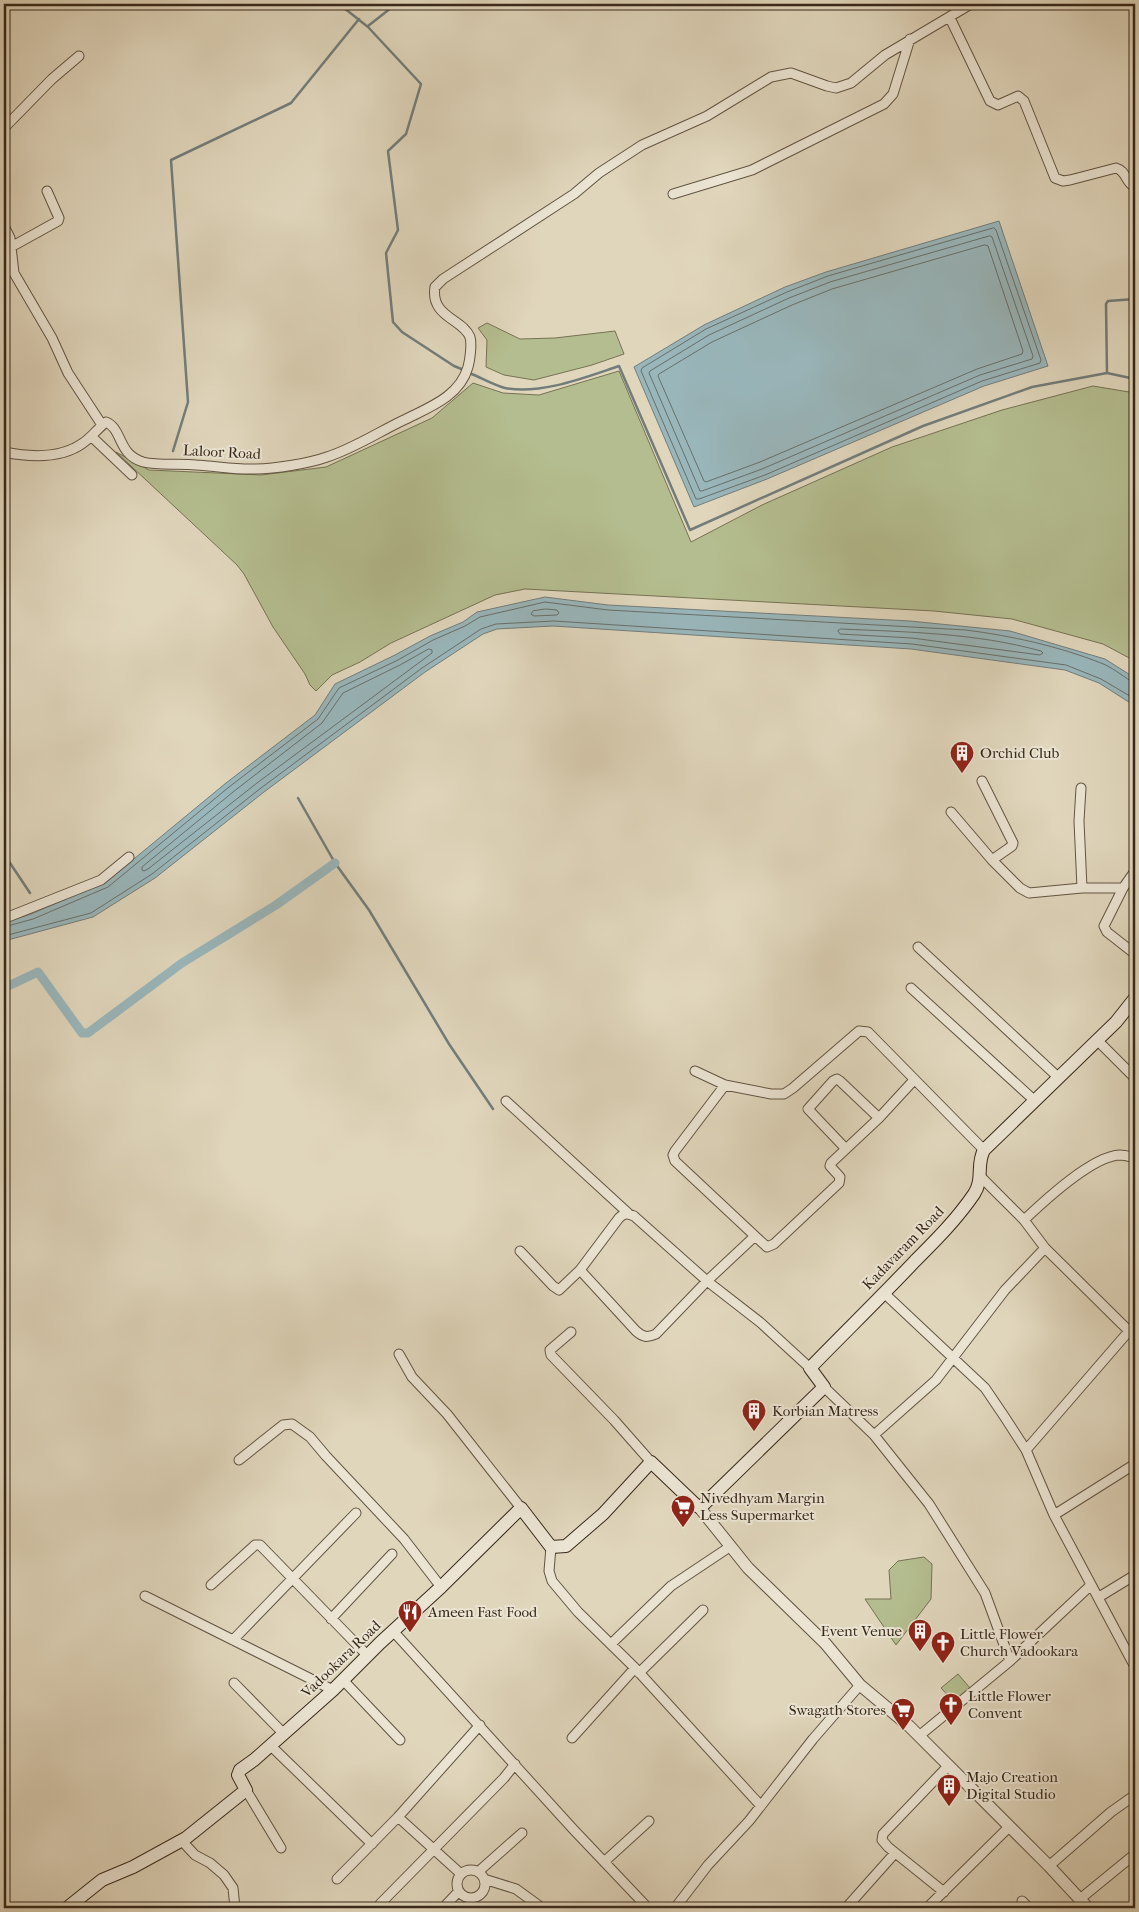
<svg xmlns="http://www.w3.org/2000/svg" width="1139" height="1912" font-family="'IM FELL French Canon',serif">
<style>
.green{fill:#b4bd8f;stroke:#767254}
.water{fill:#99b6bb;stroke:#727d7b}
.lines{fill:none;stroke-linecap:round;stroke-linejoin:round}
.shore{stroke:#686f6a;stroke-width:1}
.stream{stroke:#727d7b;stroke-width:2.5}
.canal{stroke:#99b6bb;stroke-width:9}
.minor-casing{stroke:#625442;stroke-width:11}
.tertiary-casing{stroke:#625442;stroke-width:13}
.secondary-casing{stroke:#38281a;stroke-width:14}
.minor{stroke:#ebe4d3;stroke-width:9}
.tertiary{stroke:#ebe4d3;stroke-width:11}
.secondary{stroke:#ebe4d3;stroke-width:12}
.labels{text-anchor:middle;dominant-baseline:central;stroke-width:4;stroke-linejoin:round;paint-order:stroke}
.street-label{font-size:15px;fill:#38281a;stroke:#ebe4d3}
.poi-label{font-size:15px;fill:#38281a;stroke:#ebe4d3;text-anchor:start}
</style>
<rect width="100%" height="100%" fill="#e0d6bc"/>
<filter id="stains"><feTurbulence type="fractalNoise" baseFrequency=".004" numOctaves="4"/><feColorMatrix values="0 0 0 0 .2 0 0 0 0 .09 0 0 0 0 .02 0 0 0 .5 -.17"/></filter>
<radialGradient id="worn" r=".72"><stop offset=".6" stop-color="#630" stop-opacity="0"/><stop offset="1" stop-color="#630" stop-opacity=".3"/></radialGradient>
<path class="green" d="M487,323L520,339L555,338L615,331L624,354L592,365L534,380L504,375L486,367L487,340L478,328Z
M619,371L691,542L762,505L892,447L1002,410L1093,386L1135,393V661L1103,644L1012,619L934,611L525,589L495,595L391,643L360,662L332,675L316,691L310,685L305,674L273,627L244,574L237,565L116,452L149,470L261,475L326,467L432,418L473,383L503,393L539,395Z
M924,1557L932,1564L931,1599L896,1645L865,1599H891L889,1570L898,1561Z
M958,1674L970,1688L954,1702L941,1688Z"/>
<path class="water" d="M999,221L1048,366L984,386L767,479L694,507L634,367L704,325L785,287L826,272Z
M545,597L608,605L910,621L1010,631L1105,659L1135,678V706L1099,683L1065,670L911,649L553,626L497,629L483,634L425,672L264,792L155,878L93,917L4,941V923L31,914L106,882L226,783L315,715L335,684L395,655L430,636L463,622L477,612Z"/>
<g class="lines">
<path class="shore" d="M994,228L996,230L1041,360L1040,363L982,381L765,475L699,499H696L641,371L642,368L706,329L787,292L828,276Z
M990,236L992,237L1033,356L1032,359L980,375L762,469L702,491H700L649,373L650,371L709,335L789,298L830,282Z
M985,245L988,246L1023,351L1022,354L977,369L760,462L706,482L704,481L658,376L659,374L712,342L792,305L832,289Z
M546,609L557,610L559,613L557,615L534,616L531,614L533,611Z
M841,629C908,632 976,633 1041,651L1043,653L1040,655L912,638L840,634L838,631Z
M429,649L432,650V653L257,783L148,869L144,871L142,870V867L233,792L322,723L343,693L400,665Z
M4,927L33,919L108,887L229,787L318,719L339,688L398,660L433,640L465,626L480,617L545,602L608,610L966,630C1012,636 1058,646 1101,663C1112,667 1121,675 1131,681L1135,682
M4,936L91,913L152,874L261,788L422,668L481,629L496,624L554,621L912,644L1066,665L1101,679L1135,699"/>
<path class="stream" d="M339,4L368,27L421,84L406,134L388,151L398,230L386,253L393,322L402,332L454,366L464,370
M368,26L396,4
M469,373C480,377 493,385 505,388C541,395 586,377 619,366L690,530L923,426L1032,387L1107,373L1135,379
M1107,373L1106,304L1108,301L1135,299
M173,451L188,402L171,160L291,103L359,19
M298,798L335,863L369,910L449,1044L493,1109
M4,854L30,893"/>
<path class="canal" d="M4,988L38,972L82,1033H88L182,963L276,905L335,863"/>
<defs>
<path id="minor" d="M950,18L990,101L998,105L1018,96L1024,101L1055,178L1063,181L1070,180L1116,168C1127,171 1125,183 1135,187
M4,128L52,79L79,56
M673,194L752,170L884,104L893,94L910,39
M4,226L10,238L14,273L52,338L68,373L102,425
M11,247L58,221L59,218L47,191
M92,437L132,475
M4,452C29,457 61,459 83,443C92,437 98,428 106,422C123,429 117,454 143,462C159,466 179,463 196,465C216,466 236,470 256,469C275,469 310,463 327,457C355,448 380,431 406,419C430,407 460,396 468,367C470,360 472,344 470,337C463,319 430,317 435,287L443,279L574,194L599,173L642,145L707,116L771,77L791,73L827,86L836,88L851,83L885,55L971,4
M982,781L1013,843L1012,846L992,860
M1081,788L1079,821L1082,888
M951,812L992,860L1020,888L1029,893L1082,888H1123L1135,871
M1123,888L1104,926L1107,932L1135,954
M8,917L101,880L129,857
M918,947L1059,1078
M911,988L1035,1101
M1097,1040L1135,1078
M695,1071L725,1085L771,1094H784L793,1088L859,1031L868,1032L984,1150
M725,1085L675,1151L673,1155L675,1161L755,1236
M506,1101L628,1213
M846,1149L808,1109L833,1081L837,1079L840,1081L879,1118
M1024,1220C1044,1201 1092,1156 1120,1155C1125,1155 1131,1157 1135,1158
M520,1251L553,1286L559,1290L580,1270L619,1218C624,1213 627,1213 634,1216L707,1281L755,1236L767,1247L774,1244L839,1183L840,1177L830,1166L831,1163L879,1118L914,1080
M580,1270L636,1331C643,1337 647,1338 656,1334L707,1281L761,1323L810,1368
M884,1293L985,1388L1004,1416L1026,1450L1054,1515L1135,1667
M571,1332L550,1350L551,1355L614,1420L651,1462
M399,1354L412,1377L447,1414L521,1508
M824,1387L874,1435L929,1504L985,1593L1010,1661L1091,1585
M874,1435L936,1380L1005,1290L1045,1248L1024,1220L981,1177
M1026,1450L1129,1331L1045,1248
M239,1460L283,1425L292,1424L310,1437L326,1456L404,1539L441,1587
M1054,1515L1135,1464
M551,1547L549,1571L552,1581L578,1612L635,1668
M211,1585L255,1545H260L367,1655
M145,1596L333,1690
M1099,1597L1135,1575
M331,1619L392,1554
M393,1631L573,1829L648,1908
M233,1640L356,1513
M611,1644L671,1586L731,1546
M639,1673L703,1610
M343,1680L400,1740
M234,1683L283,1733
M919,1736L1010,1661
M572,1738L635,1668L761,1806
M271,1746L372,1844
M246,1790L281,1848
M398,1817L461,1874
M181,1840L195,1855L210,1863L224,1875L233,1888L235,1908
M604,1862L649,1821
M1049,1866L1111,1812L1135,1795
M457 1884a14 14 0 1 1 28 0a14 14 0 1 1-28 0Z
M478,1872L522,1833
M337,1879L398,1817L480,1725
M484,1879L516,1889L542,1908
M944,1892L888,1847L882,1840L883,1834L949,1765
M1080,1899L1135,1854
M1022,1901L1029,1908
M380,1904L504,1778L515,1764
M443,1908L459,1891
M675,1908L708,1865L749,1821L813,1739L860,1685
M846,1908L895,1853
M927,1908L1009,1827"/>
<path id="tertiary" d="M699,1507L748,1568L825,1643L860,1685L909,1726L1049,1866L1088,1908"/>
<path id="secondary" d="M67,1908L102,1880L133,1867L186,1838L246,1790L238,1775L240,1770L254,1760L333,1690L380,1643L441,1587L521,1508L551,1547L566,1546L603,1514L651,1462L697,1506L699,1507L702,1506L824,1387L810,1368C845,1332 881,1297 915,1261C936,1240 957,1219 974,1194C984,1179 976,1164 984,1150L1116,1022L1135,998"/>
</defs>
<use href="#minor" class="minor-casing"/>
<use href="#tertiary" class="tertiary-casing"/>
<use href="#secondary" class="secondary-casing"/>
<use href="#minor" class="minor"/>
<use href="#tertiary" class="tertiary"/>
<use href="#secondary" class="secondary"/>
</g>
<defs>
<symbol id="building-pin" viewBox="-11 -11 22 30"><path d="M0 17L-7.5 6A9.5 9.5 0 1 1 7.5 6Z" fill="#8f2418" stroke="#ebe4d3"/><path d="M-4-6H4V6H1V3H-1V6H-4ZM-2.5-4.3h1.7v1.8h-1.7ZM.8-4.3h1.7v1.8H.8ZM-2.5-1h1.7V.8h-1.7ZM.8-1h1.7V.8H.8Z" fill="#fff"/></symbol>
<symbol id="supermarket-pin" viewBox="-11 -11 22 30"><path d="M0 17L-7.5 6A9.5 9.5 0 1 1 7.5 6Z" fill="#8f2418" stroke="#ebe4d3"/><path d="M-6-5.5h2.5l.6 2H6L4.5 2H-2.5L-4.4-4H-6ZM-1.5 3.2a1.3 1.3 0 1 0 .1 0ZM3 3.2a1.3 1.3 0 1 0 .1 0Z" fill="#fff"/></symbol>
<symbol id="restaurant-pin" viewBox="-11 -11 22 30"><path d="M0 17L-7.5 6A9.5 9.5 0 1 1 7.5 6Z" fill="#8f2418" stroke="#ebe4d3"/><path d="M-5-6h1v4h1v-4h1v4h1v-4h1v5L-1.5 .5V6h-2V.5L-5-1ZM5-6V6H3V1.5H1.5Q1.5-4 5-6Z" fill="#fff"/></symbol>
<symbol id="church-pin" viewBox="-11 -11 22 30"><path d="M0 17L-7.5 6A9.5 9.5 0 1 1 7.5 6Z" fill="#8f2418" stroke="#ebe4d3"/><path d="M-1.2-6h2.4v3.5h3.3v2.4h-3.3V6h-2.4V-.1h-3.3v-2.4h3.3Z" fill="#fff"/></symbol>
</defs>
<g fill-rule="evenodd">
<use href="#building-pin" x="948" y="739" width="28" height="38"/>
<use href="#building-pin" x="740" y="1397" width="28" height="38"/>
<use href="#supermarket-pin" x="669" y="1493" width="28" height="38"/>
<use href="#restaurant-pin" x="396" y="1598" width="28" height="38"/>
<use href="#building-pin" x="906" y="1617" width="28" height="38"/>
<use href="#church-pin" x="929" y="1629" width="28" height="38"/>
<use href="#church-pin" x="937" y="1691" width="28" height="38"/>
<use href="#supermarket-pin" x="889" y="1696" width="28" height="38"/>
<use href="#building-pin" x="935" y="1772" width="28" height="38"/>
</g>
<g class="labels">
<g class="street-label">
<text transform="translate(222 452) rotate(3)">Laloor Road</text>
<text transform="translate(903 1248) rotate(-46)">Kadavaram Road</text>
<text transform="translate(341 1659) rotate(-44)">Vadookara Road</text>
</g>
<g class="poi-label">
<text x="980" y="753">Orchid Club</text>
<text x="772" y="1411">Korbian Matress</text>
<text x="700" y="1498">Nivedhyam Margin<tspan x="700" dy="17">Less Supermarket</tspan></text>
<text x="428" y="1612">Ameen Fast Food</text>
<text x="902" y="1631" text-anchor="end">Event Venue</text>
<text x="960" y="1634">Little Flower<tspan x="960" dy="17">Church Vadookara</tspan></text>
<text x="968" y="1696">Little Flower<tspan x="968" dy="17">Convent</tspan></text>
<text x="886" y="1710" text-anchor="end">Swagath Stores</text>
<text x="966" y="1777">Majo Creation<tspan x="966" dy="17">Digital Studio</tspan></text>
</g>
</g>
<rect width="1139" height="1912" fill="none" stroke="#e0d6bc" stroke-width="20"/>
<rect x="5" y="5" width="1129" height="1902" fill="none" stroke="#38281a" stroke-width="2.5"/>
<rect x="10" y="10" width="1119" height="1892" fill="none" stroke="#38281a"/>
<rect width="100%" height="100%" filter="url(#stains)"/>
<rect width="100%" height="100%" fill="url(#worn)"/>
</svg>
